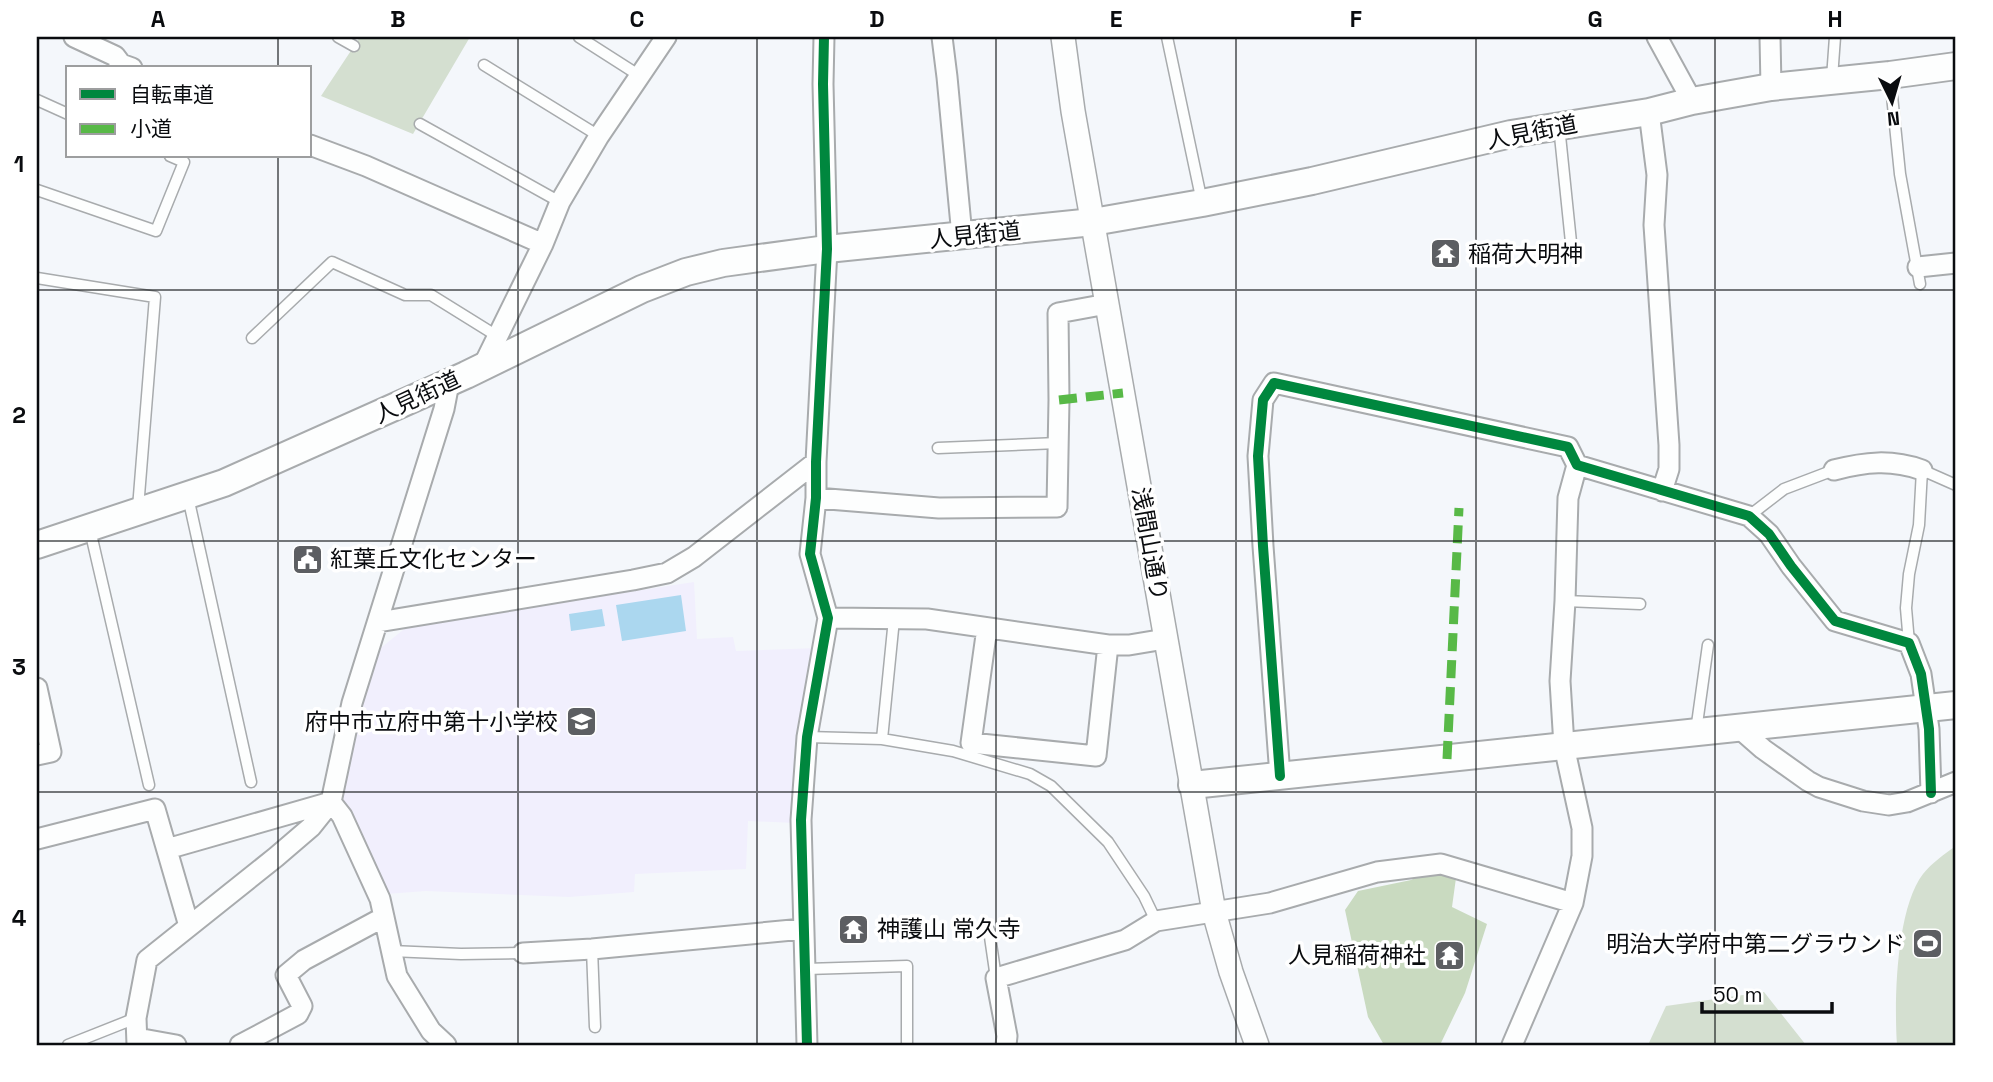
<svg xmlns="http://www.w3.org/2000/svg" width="1993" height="1082" font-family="'Space Grotesk','Noto Sans JP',sans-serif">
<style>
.education{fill:#f1effd}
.green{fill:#d4dfd0}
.forest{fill:#c9dac0}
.water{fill:#abd7ef}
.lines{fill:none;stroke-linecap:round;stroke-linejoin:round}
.service-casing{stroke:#a8abad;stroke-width:13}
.minor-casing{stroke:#a8abad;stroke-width:23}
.tertiary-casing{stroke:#a8abad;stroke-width:26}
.secondary-casing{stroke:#a8abad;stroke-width:30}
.service{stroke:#fdfefe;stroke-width:10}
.minor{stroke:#fdfefe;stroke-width:19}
.tertiary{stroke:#fdfefe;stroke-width:23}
.secondary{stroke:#fdfefe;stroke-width:26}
.quiet{stroke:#58b947;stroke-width:9;stroke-dasharray:18 9;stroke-linecap:butt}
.cycleway-casing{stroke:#fff;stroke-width:15}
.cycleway{stroke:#00873e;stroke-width:10}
.grid{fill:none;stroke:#0a0c0f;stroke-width:2;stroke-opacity:0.55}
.labels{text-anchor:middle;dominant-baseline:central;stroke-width:7;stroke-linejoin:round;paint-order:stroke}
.street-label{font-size:23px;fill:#0a0c0f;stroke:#fff}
.poi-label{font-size:23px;fill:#0a0c0f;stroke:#fff;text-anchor:start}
.neatline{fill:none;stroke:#0a0c0f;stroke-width:2.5}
.grid-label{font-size:23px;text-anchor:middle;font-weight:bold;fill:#0a0c0f}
</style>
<rect width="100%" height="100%" fill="#f4f7fb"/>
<path class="education" d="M694,582L697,639L733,637L736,651L818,648L795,823L748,821L746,869L635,874L634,892L569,897L426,891L386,894L341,796L361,705L377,651L408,626Z"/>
<path class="green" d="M360,37H470L413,134L321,96Z
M1956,846V1045H1897C1894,1002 1896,909 1923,874C1932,863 1944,854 1956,846Z
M1764,992L1806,1045H1648L1666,1006Z"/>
<path class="forest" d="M1426,873L1456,878L1452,907L1487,924L1465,993L1440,1045H1384L1368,1017L1345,910L1358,891L1411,880Z"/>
<path class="water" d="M681,595L686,631L622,641L616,605Z
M602,609L605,626L571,631L569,614Z"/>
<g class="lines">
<defs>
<path id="service" d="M338,37L354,46
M579,37L640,76
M1167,37L1202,202
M484,65L599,136
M1890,76L1900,174L1920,284
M1832,78L1835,37
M37,100L68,114
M420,124L560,202
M1559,126L1572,252
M37,190L156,231L184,162L170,156
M37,278L155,297L138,508
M252,338L332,262L405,295H431L497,336
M938,448L1058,443
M188,497L251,782
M1749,516L1784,489L1834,470
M90,530L149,785
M1565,601L1640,604
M1909,643L1906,608L1909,574L1919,525L1922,470L1956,485
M1696,731L1708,645
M807,737L882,739L953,751L1030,774L1051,786L1108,842L1144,896L1156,921
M882,739L894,619
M989,930L996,978
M592,949L595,1027
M391,951L461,954L523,953
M806,969L907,966V1045
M68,1045L136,1018"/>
<path id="minor" d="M74,37L115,56L121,64L132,68
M942,37L947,77L962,236
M1657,37L1692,101
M1770,37L1771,87
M1649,112L1657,175L1654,225L1669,445V469L1662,491
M310,145L366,166L543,244
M1918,267L1956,263
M483,366L543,244L560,202L599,136L666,37
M1834,470C1865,462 1891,459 1922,470
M816,498L939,508L1057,507L1059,400L1058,313L1107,304
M828,618L927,619L1108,645H1129L1165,639
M378,622L633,580L667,573L694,557L816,462
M987,628L971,743L1096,756L1108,645
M37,688L51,752L37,755
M1739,728L1763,749L1808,781L1819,787L1863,801L1889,805L1907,802L1956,782
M1280,776L1263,546L1258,456L1263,400L1274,383L1568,447L1577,465L1749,516L1769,534L1791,566L1835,621L1909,643L1921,674L1929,729L1931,793
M331,802L342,816L380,899L397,976L431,1031L446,1045
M37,839L155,809L189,926
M167,849L331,802
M523,953L592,949L803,929
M137,1038L176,1045
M137,1045L136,1018L147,960L276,857L311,827L331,802L352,703L444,409L449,383
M240,1045L298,1014L302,1006L286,975L304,960L384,917
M807,1045L801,820L807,737L828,618L810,554L816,498V462L827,249L823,84L824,37
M1006,1045L1007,1036L996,978L1125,940L1156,921L1270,903L1377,872L1441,864L1573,903
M1512,1045L1573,903L1582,856V828L1564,746L1560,681L1565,601L1568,498L1577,465"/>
<path id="tertiary" d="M1063,37L1073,111L1214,912L1231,972L1257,1045"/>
<path id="secondary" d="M37,545L224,483L466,375L642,289L686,272L723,263L827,249L1093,222L1202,203L1312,181L1511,134L1649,112L1692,101L1771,87L1890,75L1956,66
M1192,785L1956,705"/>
</defs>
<use href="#service" class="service-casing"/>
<use href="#minor" class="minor-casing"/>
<use href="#tertiary" class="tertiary-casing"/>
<use href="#secondary" class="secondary-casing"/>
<use href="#service" class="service"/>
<use href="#minor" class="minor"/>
<use href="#tertiary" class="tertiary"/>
<use href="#secondary" class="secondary"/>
<path class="quiet" d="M1059,400L1123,393
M1447,759L1459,508"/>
<defs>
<path id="cycleway" d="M1280,776L1263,546L1258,456L1263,400L1274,383L1568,447L1577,465L1749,516L1769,534L1791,566L1835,621L1909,643L1921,674L1929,729L1931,793
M807,1045L801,820L807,737L828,618L810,554L816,498V462L827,249L823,84L824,37"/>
</defs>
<use href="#cycleway" class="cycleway-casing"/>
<use href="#cycleway" class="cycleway"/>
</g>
<path class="grid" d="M278,37V68M518,37V1045M757,37V1045M996,37V1045M1236,37V1045M1476,37V1045M1715,37V1045M278,156V1045M37,290H1956M37,541H1956M37,792H1956"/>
<defs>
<symbol id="temple-square" viewBox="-11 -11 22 22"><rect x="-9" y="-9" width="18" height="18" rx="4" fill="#5c5e62" stroke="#fff"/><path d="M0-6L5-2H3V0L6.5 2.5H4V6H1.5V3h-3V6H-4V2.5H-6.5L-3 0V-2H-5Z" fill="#fff"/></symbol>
<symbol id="civic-square" viewBox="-11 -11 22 22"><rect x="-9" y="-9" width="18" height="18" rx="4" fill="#5c5e62" stroke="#fff"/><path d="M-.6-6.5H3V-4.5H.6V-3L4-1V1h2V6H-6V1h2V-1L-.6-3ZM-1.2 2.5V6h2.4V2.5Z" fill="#fff"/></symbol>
<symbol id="school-square" viewBox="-11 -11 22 22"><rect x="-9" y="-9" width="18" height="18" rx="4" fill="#5c5e62" stroke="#fff"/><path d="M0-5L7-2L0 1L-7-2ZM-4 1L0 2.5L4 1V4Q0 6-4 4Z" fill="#fff"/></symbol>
<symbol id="stadium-square" viewBox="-11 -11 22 22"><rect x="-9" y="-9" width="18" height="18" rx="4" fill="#5c5e62" stroke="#fff"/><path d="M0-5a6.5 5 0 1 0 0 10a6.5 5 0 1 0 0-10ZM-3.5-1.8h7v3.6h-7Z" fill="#fff"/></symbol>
</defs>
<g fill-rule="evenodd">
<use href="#temple-square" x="1428" y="236" width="35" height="35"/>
<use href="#civic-square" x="290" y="542" width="35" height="35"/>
<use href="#school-square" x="564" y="704" width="35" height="35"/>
<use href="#temple-square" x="836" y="912" width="35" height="35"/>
<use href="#stadium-square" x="1910" y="926" width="35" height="35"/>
<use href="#temple-square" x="1432" y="938" width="35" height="35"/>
</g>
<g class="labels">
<g class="street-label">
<text transform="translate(1532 132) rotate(-11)">人見街道</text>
<text transform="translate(975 235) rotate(-6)">人見街道</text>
<text transform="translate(417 397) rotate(-25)">人見街道</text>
<text transform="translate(1150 544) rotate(80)">浅間山通り</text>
</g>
<g class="poi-label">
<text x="1468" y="254">稲荷大明神</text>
<text x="330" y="559">紅葉丘文化センター</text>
<text x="558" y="722" text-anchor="end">府中市立府中第十小学校</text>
<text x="877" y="929">神護山 常久寺</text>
<text x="1905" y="944" text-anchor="end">明治大学府中第二グラウンド</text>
<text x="1426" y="955" text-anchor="end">人見稲荷神社</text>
</g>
</g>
<rect width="1993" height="1082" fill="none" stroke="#ffffff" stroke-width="77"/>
<rect x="66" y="66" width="245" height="91" fill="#ffffff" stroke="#9d9e9f" stroke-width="2"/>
<rect x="80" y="89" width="35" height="10" fill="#00873e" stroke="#9d9e9f" stroke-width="2"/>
<text x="130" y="102" font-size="21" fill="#0a0c0f">自転車道</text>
<rect x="80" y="124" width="35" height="10" fill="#58b947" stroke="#9d9e9f" stroke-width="2"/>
<text x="130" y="136" font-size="21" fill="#0a0c0f">小道</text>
<g transform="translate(1892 102) rotate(175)" stroke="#ffffff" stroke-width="5" paint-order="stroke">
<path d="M0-5L12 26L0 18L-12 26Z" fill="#0a0c0f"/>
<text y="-10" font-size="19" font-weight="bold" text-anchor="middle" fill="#0a0c0f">N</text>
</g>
<path d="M1702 1002v10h130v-10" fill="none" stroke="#0a0c0f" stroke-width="3.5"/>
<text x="1713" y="1002" font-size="21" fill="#0a0c0f" stroke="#ffffff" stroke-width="5" paint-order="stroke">50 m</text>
<rect x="38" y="38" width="1916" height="1006" class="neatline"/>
<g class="grid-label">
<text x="158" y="27">A</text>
<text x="398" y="27">B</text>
<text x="637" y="27">C</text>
<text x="877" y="27">D</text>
<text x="1116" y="27">E</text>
<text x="1356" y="27">F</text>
<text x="1595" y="27">G</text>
<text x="1835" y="27">H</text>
<text x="19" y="172">1</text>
<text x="19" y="423">2</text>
<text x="19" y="675">3</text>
<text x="19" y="926">4</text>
</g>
</svg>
